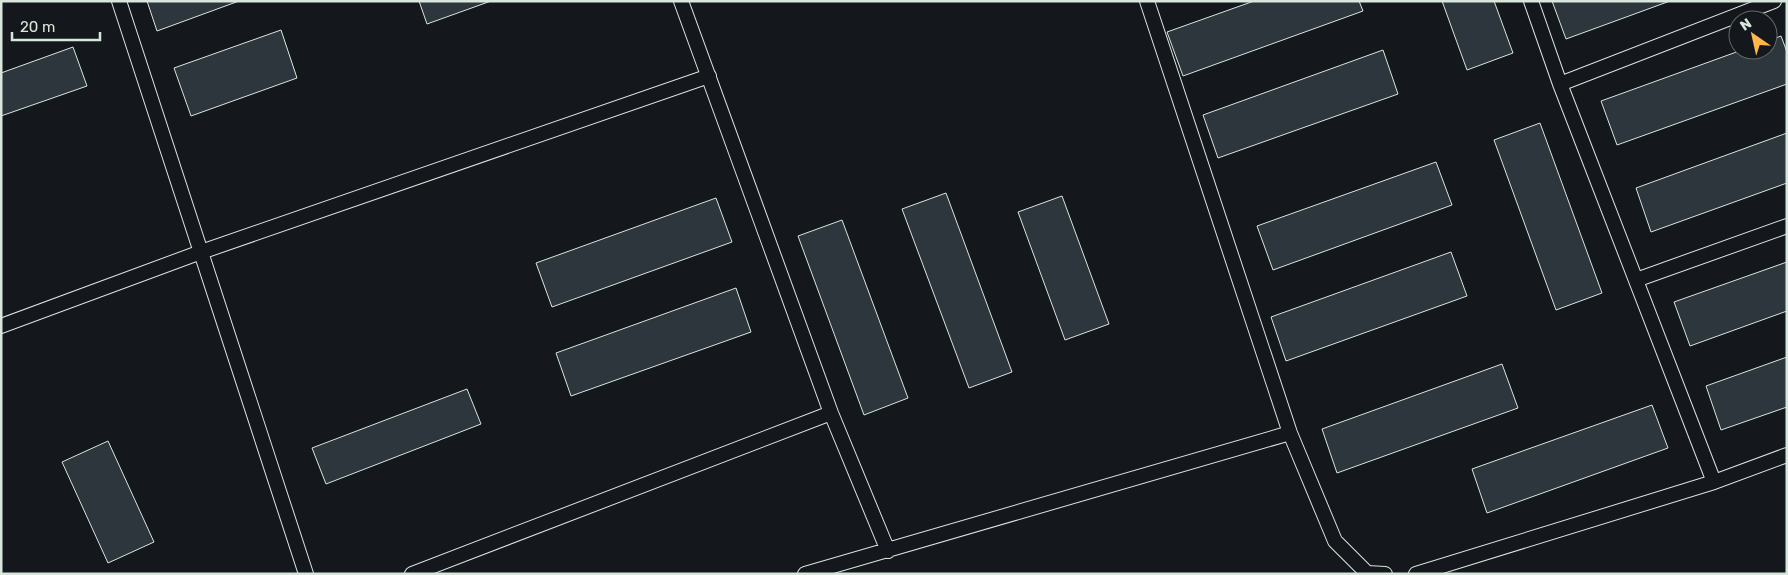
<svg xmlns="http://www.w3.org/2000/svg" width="1788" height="575" font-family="Rubik,sans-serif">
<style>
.building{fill:#2c363c;stroke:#d8e6dc}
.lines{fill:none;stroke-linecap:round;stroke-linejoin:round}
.service-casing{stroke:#d8e6dc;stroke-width:16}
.service{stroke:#14181c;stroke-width:14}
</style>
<rect width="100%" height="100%" fill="#14181c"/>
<path class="building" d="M147,1H239L157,31Z
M419,1H491L427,24Z
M1254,1H1359L1363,11L1183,76L1167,32Z
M1442,1H1494L1513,53L1467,70Z
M1552,1H1670L1566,39Z
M281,30L297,78L191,116L174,68Z
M1781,36L1787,52V84L1617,145L1601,101L1742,50H1768V41Z
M73,47L87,86L1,116V73Z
M1383,50L1398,94L1218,158L1203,115Z
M1540,123L1602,293L1556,310L1494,140Z
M1787,133V183L1651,232L1636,188Z
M1436,162L1452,205L1273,270L1257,226Z
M946,193L1012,372L969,388L902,209Z
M1062,196L1109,324L1065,340L1018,212Z
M716,198L732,242L552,307L536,263Z
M842,220L908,398L864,415L798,236Z
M1451,252L1467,296L1286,361L1271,317Z
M1787,262V311L1690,346L1674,302Z
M736,288L751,332L571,396L556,353Z
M1787,357V407L1721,430L1706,386Z
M1502,364L1518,408L1337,473L1322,429Z
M467,389L481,424L326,484L312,448Z
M1652,405L1668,448L1487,513L1472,469Z
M108,441L154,542L108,563L62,462Z"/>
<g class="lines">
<defs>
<path id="service" d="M119,1L306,574
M681,1L831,413L888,551
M1147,1L1290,433L1335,541L1367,573L1385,574
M1531,1L1560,84L1714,482
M1560,84L1774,1
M1636,280L1787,226
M1,326L201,252L709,76
M412,574L831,413
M805,574L1290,433
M1416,574L1714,482L1787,455"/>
</defs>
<use href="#service" class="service-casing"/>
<use href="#service" class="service"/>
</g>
<rect width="1788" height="575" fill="none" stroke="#d8e6dc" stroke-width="5"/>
<g transform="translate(1753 35) rotate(326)"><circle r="24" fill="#14181c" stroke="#626a69"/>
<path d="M0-4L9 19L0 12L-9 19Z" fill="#ffb74d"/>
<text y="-8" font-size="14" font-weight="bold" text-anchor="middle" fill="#d8e6dc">N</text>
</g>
<path d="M12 32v8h88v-8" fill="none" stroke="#d8e6dc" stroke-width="2.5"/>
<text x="20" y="32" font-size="15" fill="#d8e6dc" stroke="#14181c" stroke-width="4" paint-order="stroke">20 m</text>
</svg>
